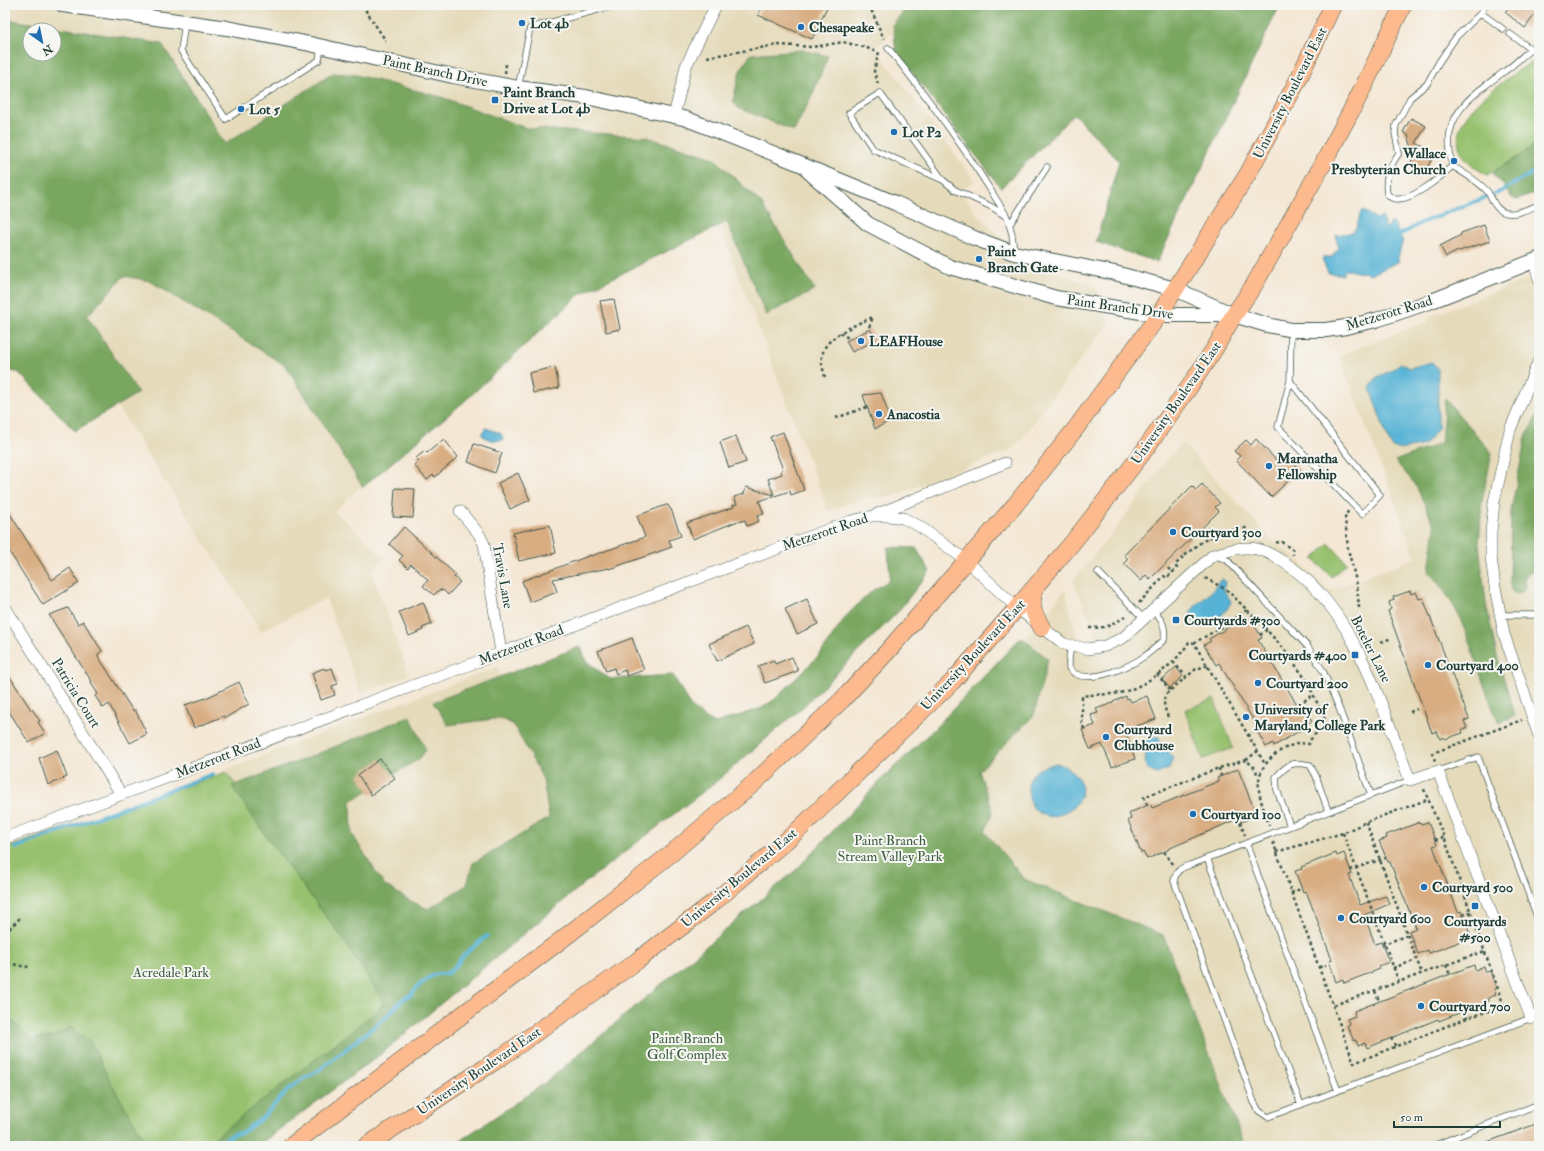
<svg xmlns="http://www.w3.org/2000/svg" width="1544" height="1151" font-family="'IM FELL Double Pica',serif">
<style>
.built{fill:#e5daba;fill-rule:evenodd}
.green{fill:#97c16e;stroke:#5b7f51}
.forest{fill:#79a761;stroke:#4c724a;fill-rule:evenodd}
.water{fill:#57b3d5;stroke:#3b7884}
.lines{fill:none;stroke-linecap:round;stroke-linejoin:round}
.stream{stroke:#57b3d5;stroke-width:4}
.building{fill:#d8ad82}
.service-casing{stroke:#3f564c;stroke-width:7}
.minor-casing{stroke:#3f564c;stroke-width:12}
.tertiary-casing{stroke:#3f564c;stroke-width:16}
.primary-casing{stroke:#3f564c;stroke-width:18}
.path{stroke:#3f564c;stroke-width:2.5;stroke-dasharray:3 3;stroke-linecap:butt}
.service{stroke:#fff;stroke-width:5.5}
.minor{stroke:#fff;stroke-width:11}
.tertiary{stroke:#fff;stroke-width:14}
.primary{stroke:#fcba8e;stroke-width:17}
.poi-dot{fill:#1f6fb2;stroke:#f6f6f2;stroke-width:1.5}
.labels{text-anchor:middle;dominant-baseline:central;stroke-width:4;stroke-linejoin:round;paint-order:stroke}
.poi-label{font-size:14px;font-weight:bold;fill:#1f3d34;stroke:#f6f6f2;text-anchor:start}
.street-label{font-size:14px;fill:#1f3d34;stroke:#f6f6f2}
.park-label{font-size:14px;fill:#3d5e42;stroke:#f6f6f2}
</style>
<rect width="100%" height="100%" fill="#f6f6f2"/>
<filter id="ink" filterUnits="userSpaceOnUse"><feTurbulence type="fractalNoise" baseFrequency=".025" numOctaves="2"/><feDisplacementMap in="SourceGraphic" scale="8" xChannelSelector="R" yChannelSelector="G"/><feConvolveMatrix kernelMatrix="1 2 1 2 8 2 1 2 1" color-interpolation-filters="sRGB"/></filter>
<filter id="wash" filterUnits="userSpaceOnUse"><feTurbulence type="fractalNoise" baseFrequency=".012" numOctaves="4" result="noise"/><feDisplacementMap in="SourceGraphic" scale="16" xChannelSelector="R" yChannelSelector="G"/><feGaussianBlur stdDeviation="0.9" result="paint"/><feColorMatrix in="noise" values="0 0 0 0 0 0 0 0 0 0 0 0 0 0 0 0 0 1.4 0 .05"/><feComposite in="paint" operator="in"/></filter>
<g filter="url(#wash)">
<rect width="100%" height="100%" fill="#f4e7d4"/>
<path class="built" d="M5,5H924L875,48L975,181L960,190L977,214L1005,241L1028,258L1048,269L1097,288L1109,322L1013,449L891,497H866L828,511L721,229L697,189L334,511L386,558L371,571L409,675L360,693L326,598L261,631L54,308L5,344ZM30,30H54V54H30Z
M1539,275V1146H606L1065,590L1077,639H1087L1098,637L1073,581L1120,523L1181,442L1268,536L1274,542L1295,557L1328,591L1416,558L1339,355L1429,321V317Z
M497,667L597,870L405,1003L225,770Z"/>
<path class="green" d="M1539,57V141L1520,156L1487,175C1412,134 1503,82 1539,57Z
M1329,543L1347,563L1332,577L1313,559Z
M1214,699L1233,748L1203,759L1185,710Z
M226,772L403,1002L214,1146H5V848Z"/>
<path class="forest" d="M909,5H1280L1157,262L1096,242L1119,161L1074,114L1001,188L896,52L893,24Z
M5,19L162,44L225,144L333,73L356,75L441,97L526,128L647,137L714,158L761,203L815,290L766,315L727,222L580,294L466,400L363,487L286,366L150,281L124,276L87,316L138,393L75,431L18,372L5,371ZM30,30H54V54H30Z
M802,50L828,56L812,96L794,131L738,108L733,101L740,71L751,54Z
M1539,141V192L1517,200L1511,197L1502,183L1494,176L1493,172L1520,156Z
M1445,399L1492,453L1482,501L1479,544L1486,603L1497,656L1515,715L1499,723C1483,688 1474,650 1458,614C1451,599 1439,585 1429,571L1435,526L1415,484L1395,461L1441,443Z
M1539,411V568L1528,573L1524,579L1526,586L1521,593L1515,594L1511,590L1510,584L1511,510L1526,437Z
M888,547L916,548L930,571L896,614L801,709L717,781L586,882L381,1054L257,1146H204L380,1009L384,1002L343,939L270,842L232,786L302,760L410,716L426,750L420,758L351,801L352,834L384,885L409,900L428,909L467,885L473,863L549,818L543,779L514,725L501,718L448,725L433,702L579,647H581L586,661L610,679L673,675L690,706L713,724L762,708L775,699L821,653L847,615L873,590L890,580Z
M1021,637L1048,659L1034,715L979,771L993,812L985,832L1024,879L1163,935L1245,1146H457L455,1144L545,1083L797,869L880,781L937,726Z
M5,1013L31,1039L52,1037L71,1027L90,1041L111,1083L147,1144L145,1146H5Z"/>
<path class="water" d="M1362,210L1377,219L1382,217L1385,227L1387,228L1392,222C1399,227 1396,235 1403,240L1398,258L1400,261L1370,275C1364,271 1363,273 1357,272C1350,271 1351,269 1343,271V275L1328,273L1322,259L1324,256L1327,258L1333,256L1338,248L1336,235C1341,234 1344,234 1349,233C1359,231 1358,217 1362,210Z
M1432,362L1438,369V429L1424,445L1400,450L1392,447L1387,437L1370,388L1377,377L1390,371L1401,363L1409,368Z
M486,428L500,433L503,437V440C496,441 488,441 482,435V432Z
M1222,579L1225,581L1224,590L1231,601C1229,611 1211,627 1200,625C1194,624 1192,619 1190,614C1194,604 1205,599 1212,591C1216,587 1217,582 1222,579Z
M1158,736L1162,748L1168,751L1173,758L1169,769L1157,774C1138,767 1149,761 1144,750H1141L1138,743Z
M1057,763C1074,769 1091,786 1076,804C1070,811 1060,814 1051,817C1046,815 1040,814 1036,811C1028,803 1025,785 1032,775C1037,768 1049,765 1057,763Z"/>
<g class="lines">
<path class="stream" d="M1399,235L1423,222L1502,191L1539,169
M15,848L213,774
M215,1146L233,1134L241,1133L261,1119L288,1090L304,1078L318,1071L385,1018L404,998L411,995C414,989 430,975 437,974C441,974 445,975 449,972C455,968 458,962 463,956C470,949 479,943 487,936"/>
</g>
<g id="blocks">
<path class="building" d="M763,5H828L812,39L758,15Z
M1510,5H1539V9L1525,28L1505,12Z
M1411,118L1426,126L1416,143L1435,153L1425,172L1410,165L1414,155L1408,135L1403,132Z
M1484,225L1490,241L1456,252L1446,257L1440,246L1461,235V233Z
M614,299L620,329L606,332L600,301Z
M870,329L876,340L852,352L846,341Z
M555,367L559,388L533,393L529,373Z
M881,393L891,420L875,429L863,395Z
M783,432L804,490L791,495L790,491L759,501L764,514L757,516L759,521L747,526L745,520L739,522L738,521L693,539L687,523L734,507L733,505L737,504L734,497L744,494L746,487L774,495L768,479L782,474L781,470L783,469L770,437Z
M736,436L746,462L729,468L720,442Z
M444,439L458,457L435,477L433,475L427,480L414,465L419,461L416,458L425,451L427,453Z
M1256,439L1278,462L1286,455L1300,470L1271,497L1236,460L1240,456L1234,451L1246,440L1251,445Z
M474,444L502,453L495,473L468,462Z
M518,473L530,500L510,509L498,483Z
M1202,484L1220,503L1215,507L1219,511L1150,579L1146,575L1141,581L1124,563L1128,559L1124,555L1192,486L1196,490Z
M395,488L415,489L413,518L393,517Z
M666,505H668L670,509H671L681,536L669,540L672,547L609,569V568L553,579L557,592L530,602L522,581L591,555V556L645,537L637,516Z
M5,506L52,580L70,568L79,583L43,605L5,545Z
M550,525L556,553L519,561L513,533Z
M404,527L456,575L454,577L460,582L448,595L443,590L441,591L440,589L434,595L423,586L428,580L411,564L408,568L399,560L403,556L389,544Z
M1410,591L1411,594L1416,592L1419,599L1423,598L1469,719L1464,721L1467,728L1462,730L1463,733L1445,739L1444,737L1440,739L1437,731L1432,733L1388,611L1391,609L1389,602L1394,600L1393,597Z
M807,599L818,624L797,634L785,609Z
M423,602L432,624L422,628L423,630L409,636L399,612Z
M68,608L78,624L83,621L102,651L98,654V656L133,711L135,710L147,734L130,743L109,704L103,708L95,696L98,694L91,683L92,682L49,615Z
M1250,618L1262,638L1258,640L1279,675L1296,703L1300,701L1312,721L1305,725L1306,727L1274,746L1273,743L1266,747L1255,727L1257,726L1219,663L1216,665L1204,645L1211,641L1209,639L1242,619L1243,622Z
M746,627L754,644L717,661L709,644Z
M632,638L644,670L627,676L625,670L616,674L614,668L606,671L598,651Z
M792,657L798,671L765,683L758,666L774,660L775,664Z
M1176,667L1183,676L1170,688L1162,680Z
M324,668L325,670L332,668L338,684L332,686L335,695L321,700L312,673Z
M5,669L31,710L32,709L40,721L38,722L45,733L29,743L5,705Z
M239,682L249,704L225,718L224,716L194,728L185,705L206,698Z
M1126,696L1127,699L1129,698L1131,702L1147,696L1156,719L1125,730L1135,759L1112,767L1102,744L1090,749L1082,730L1095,725L1091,715L1098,713L1096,709L1113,703V702Z
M57,750L67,777L48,785L39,758Z
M380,759L395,778L371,795L358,775Z
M1238,769L1257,816L1238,823L1237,819L1168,849V850L1147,859L1143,852L1141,853L1128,820L1131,819L1129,813L1151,804L1152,808L1219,781L1217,778Z
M1420,822L1421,824L1428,822L1437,845L1433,846L1458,912L1461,911L1470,934L1464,937L1465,939L1454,944L1429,953L1428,950L1418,954L1409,931L1416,928L1390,862H1388L1379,841L1387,838L1386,835Z
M1336,853L1337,856L1344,853L1352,874L1349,875L1360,905L1386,896L1389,904L1364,915L1375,944L1381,942L1389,962L1379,966L1380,969L1344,983L1343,979L1336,982L1329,961L1332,960L1318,922L1306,891L1303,892L1295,871L1302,869L1301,867Z
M1474,965L1475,970L1484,966L1486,972L1490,971L1496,988L1494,989L1496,995L1488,998L1489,1001L1439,1021L1438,1019L1367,1048L1365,1043L1358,1046L1356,1040L1354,1041L1347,1025L1350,1024L1347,1019L1355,1016L1354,1011Z
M1539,1123V1146H1479V1145Z"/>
</g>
</g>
<g filter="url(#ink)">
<use href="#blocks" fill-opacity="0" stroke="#3f564c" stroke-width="1"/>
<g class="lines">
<defs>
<path id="service" d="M1481,13L1503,29
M185,22L181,51L226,119L319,60L321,47
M1510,34L1531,49
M1539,44C1526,51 1517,63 1505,71C1484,87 1456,103 1450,132C1448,143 1450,155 1452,166C1464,173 1478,181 1487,191C1490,195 1492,200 1495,205C1506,221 1524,210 1539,205
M888,48C931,101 971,157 1006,215
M518,88L530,28L616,5
M1452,166C1442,176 1408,205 1392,198C1390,197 1389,195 1387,194C1384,177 1390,166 1399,153L1395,133L1396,125L1410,98L1427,84L1439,62L1456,37L1481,13L1485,5
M943,180L873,149L849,113L880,93L943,180L955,190L992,207L1007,217L1012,234L1014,253
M1010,224L1047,167
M1290,381L1278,427L1362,514L1380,495L1290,381L1291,331
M1216,556L1227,560L1308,647L1323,671L1339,708L1371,795
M1098,572L1144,619
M1500,615H1539
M1071,645L1069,659V668C1071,670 1073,673 1076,674C1093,683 1131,666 1145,656C1152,651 1158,645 1164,640C1166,625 1162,621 1153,610
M1438,771L1478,757L1539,922
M1410,780L1190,865C1180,868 1176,871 1174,881L1254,1102L1259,1111L1268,1117L1531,1018
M1290,826L1277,790L1276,777C1288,764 1292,761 1310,765L1316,776L1328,811
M1246,843L1338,1091
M1207,858L1301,1105
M1433,1146L1539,1104"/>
<path id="minor" d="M674,116L686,66L716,5
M1534,261L1539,279
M1539,360L1510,430L1494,502L1491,532V557L1495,587L1504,634L1539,736
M460,511L479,534L484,544L501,653
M877,514L1005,463
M5,607L121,794
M5,838L501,653L851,521L873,516H889L903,518L919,526L967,561L1017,608L1064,644L1088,649L1105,646L1123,638L1213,555C1224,552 1234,548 1246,548C1259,547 1271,554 1282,561C1354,605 1381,706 1410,780L1438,771L1531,1018L1539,1015"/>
<path id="tertiary" d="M63,5L227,28L310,44L453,76L518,88L586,97L674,116L687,119L800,164L895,203L974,238L1014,253L1115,273L1175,289L1234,315L1267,325L1292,330H1326L1346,327L1376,320L1429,302L1539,259
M808,171L868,224L950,267L1056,298L1159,315H1228"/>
<path id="primary" d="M1035,587C1030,607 1032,610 1042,628
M291,1146L458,1018L569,934L673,852L754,783L842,700L887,652L1015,505L1076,428L1159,315L1249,172L1298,80L1333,5
M366,1146L503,1056L637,961L714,902L795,833L952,682L1017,608L1073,542L1141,455L1190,386L1215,348L1234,315L1254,285L1324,162L1359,96L1403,5"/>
</defs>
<use href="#service" class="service-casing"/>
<use href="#minor" class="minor-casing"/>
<use href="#tertiary" class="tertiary-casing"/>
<use href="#primary" class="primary-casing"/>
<path class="path" d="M362,5L386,41
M869,5L884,39
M707,57L778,45L813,47L843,42L867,48L878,53
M505,73L506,64
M878,84L874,71L879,52
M840,333L850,339
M825,377C823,369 820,360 823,352C827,336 857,324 873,317L868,330
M836,418L867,407
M1348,511L1345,518L1348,549L1357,585L1359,608
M1208,528L1214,535
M1276,543L1280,541L1293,550V555
M1168,568L1172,573
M1205,578L1227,590L1263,626L1284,649L1307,681L1328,726C1320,730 1311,735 1309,744C1297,742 1287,746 1277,753C1248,775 1260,797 1269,825
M1139,603L1164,576L1167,578L1177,568L1175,566L1176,564C1201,540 1212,532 1247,528
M1247,610L1220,628L1194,643L1265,764
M1089,628C1105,628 1114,626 1127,614
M1260,635L1267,630
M1381,642L1392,638
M1173,662L1186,676
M1157,674L1170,690
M1304,701L1313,695
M1410,712L1417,709
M1168,717C1165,709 1162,702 1166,694L1196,669L1206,666L1210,664
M1084,729L1082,722V696C1094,694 1107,695 1119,693C1144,688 1177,663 1189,642L1194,643
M1248,736L1253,732
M1258,751L1246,760L1255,768L1258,776
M1435,761L1433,753L1522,720
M1219,768L1221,776
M1147,805L1144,797L1219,768L1246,760
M1240,822L1245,835
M1366,822L1422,974
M1343,833L1399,982
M1435,840L1444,837
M1273,842L1354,1063L1467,1018L1504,1006L1444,837L1423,787
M1164,852L1173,864
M1276,852L1343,833L1366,822L1429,799
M1350,870L1386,858
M1291,893L1302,888
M1463,915L1471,912
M5,933L21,917
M1382,945L1410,934
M8,963L26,967L31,965
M1446,965L1450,975
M1319,967L1326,965
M1393,968L1416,960
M1375,991L1379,1001
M1334,1005L1485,951
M1464,1011L1467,1018
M1391,1038L1396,1047"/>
<use href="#service" class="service"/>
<use href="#minor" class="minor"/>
<use href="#tertiary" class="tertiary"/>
<use href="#primary" class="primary"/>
</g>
</g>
<g class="poi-dot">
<circle cx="522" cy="23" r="4"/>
<circle cx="801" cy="27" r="4"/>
<rect x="491" y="96" width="8" height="8" rx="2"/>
<circle cx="241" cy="109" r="4"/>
<circle cx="894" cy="132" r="4"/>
<circle cx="1454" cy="161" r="4"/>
<circle cx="979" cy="259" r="4"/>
<circle cx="861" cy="341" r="4"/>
<circle cx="879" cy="414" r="4"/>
<circle cx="1269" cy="466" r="4"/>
<circle cx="1173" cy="532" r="4"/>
<rect x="1172" y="616" width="8" height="8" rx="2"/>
<rect x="1351" y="651" width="8" height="8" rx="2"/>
<circle cx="1428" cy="665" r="4"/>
<circle cx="1258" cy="683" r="4"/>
<circle cx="1246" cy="717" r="4"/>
<circle cx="1106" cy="737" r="4"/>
<circle cx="1193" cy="814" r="4"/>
<circle cx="1424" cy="887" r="4"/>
<rect x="1471" y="902" width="8" height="8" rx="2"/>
<circle cx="1341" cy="918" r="4"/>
<circle cx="1421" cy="1006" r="4"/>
</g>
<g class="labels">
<g class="poi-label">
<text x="530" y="23">Lot 4b</text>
<text x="809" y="27">Chesapeake</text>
<text x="503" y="92">Paint Branch<tspan x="503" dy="16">Drive at Lot 4b</tspan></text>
<text x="249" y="109">Lot 5</text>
<text x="902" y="132">Lot P2</text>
<text x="1446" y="153" text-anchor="end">Wallace<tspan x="1446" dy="16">Presbyterian Church</tspan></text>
<text x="987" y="251">Paint<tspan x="987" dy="16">Branch Gate</tspan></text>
<text x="869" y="341">LEAFHouse</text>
<text x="887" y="414">Anacostia</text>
<text x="1277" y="458">Maranatha<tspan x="1277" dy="16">Fellowship</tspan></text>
<text x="1181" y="532">Courtyard 300</text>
<text x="1184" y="620">Courtyards #300</text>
<text x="1347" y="655" text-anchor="end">Courtyards #400</text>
<text x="1436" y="665">Courtyard 400</text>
<text x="1266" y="683">Courtyard 200</text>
<text x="1254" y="709">University of<tspan x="1254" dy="16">Maryland, College Park</tspan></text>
<text x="1114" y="729">Courtyard<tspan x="1114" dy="16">Clubhouse</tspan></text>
<text x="1201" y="814">Courtyard 100</text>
<text x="1432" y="887">Courtyard 500</text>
<text x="1349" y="918">Courtyard 600</text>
<text x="1475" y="921" text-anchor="middle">Courtyards<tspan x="1475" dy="16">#500</tspan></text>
<text x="1429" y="1006">Courtyard 700</text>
</g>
<g class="street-label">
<text transform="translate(435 71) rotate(12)">Paint Branch Drive</text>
<text transform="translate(1290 93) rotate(-63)">University Boulevard East</text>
<text transform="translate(1120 307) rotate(8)">Paint Branch Drive</text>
<text transform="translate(1389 313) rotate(-17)">Metzerott Road</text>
<text transform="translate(1176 403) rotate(-55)">University Boulevard East</text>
<text transform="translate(825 532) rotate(-19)">Metzerott Road</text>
<text transform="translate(503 576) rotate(80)">Travis Lane</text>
<text transform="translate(521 645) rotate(-21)">Metzerott Road</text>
<text transform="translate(1371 649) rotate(63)">Boteler Lane</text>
<text transform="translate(973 655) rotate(-47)">University Boulevard East</text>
<text transform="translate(76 693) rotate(58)">Patricia Court</text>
<text transform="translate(218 758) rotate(-21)">Metzerott Road</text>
<text transform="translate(739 878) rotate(-40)">University Boulevard East</text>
<text transform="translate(479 1071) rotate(-34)">University Boulevard East</text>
</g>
<g class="park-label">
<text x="890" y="840">Paint Branch<tspan x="890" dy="16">Stream Valley Park</tspan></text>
<text x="171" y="972">Acredale Park</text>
<text x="687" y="1038">Paint Branch<tspan x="687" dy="16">Golf Complex</tspan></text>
</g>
</g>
<rect width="1544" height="1151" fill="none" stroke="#f6f6f2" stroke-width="20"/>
<g transform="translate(42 42) rotate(147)"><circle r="19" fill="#f6f6f2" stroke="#a0aca6"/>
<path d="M0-3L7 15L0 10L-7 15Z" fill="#1f6fb2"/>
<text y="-6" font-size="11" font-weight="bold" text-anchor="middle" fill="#1f3d34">N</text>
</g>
<path d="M1394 1121v6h106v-6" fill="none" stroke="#1f3d34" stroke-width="2"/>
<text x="1400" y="1121" font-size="12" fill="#1f3d34" stroke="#f6f6f2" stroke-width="3" paint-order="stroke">50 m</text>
</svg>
